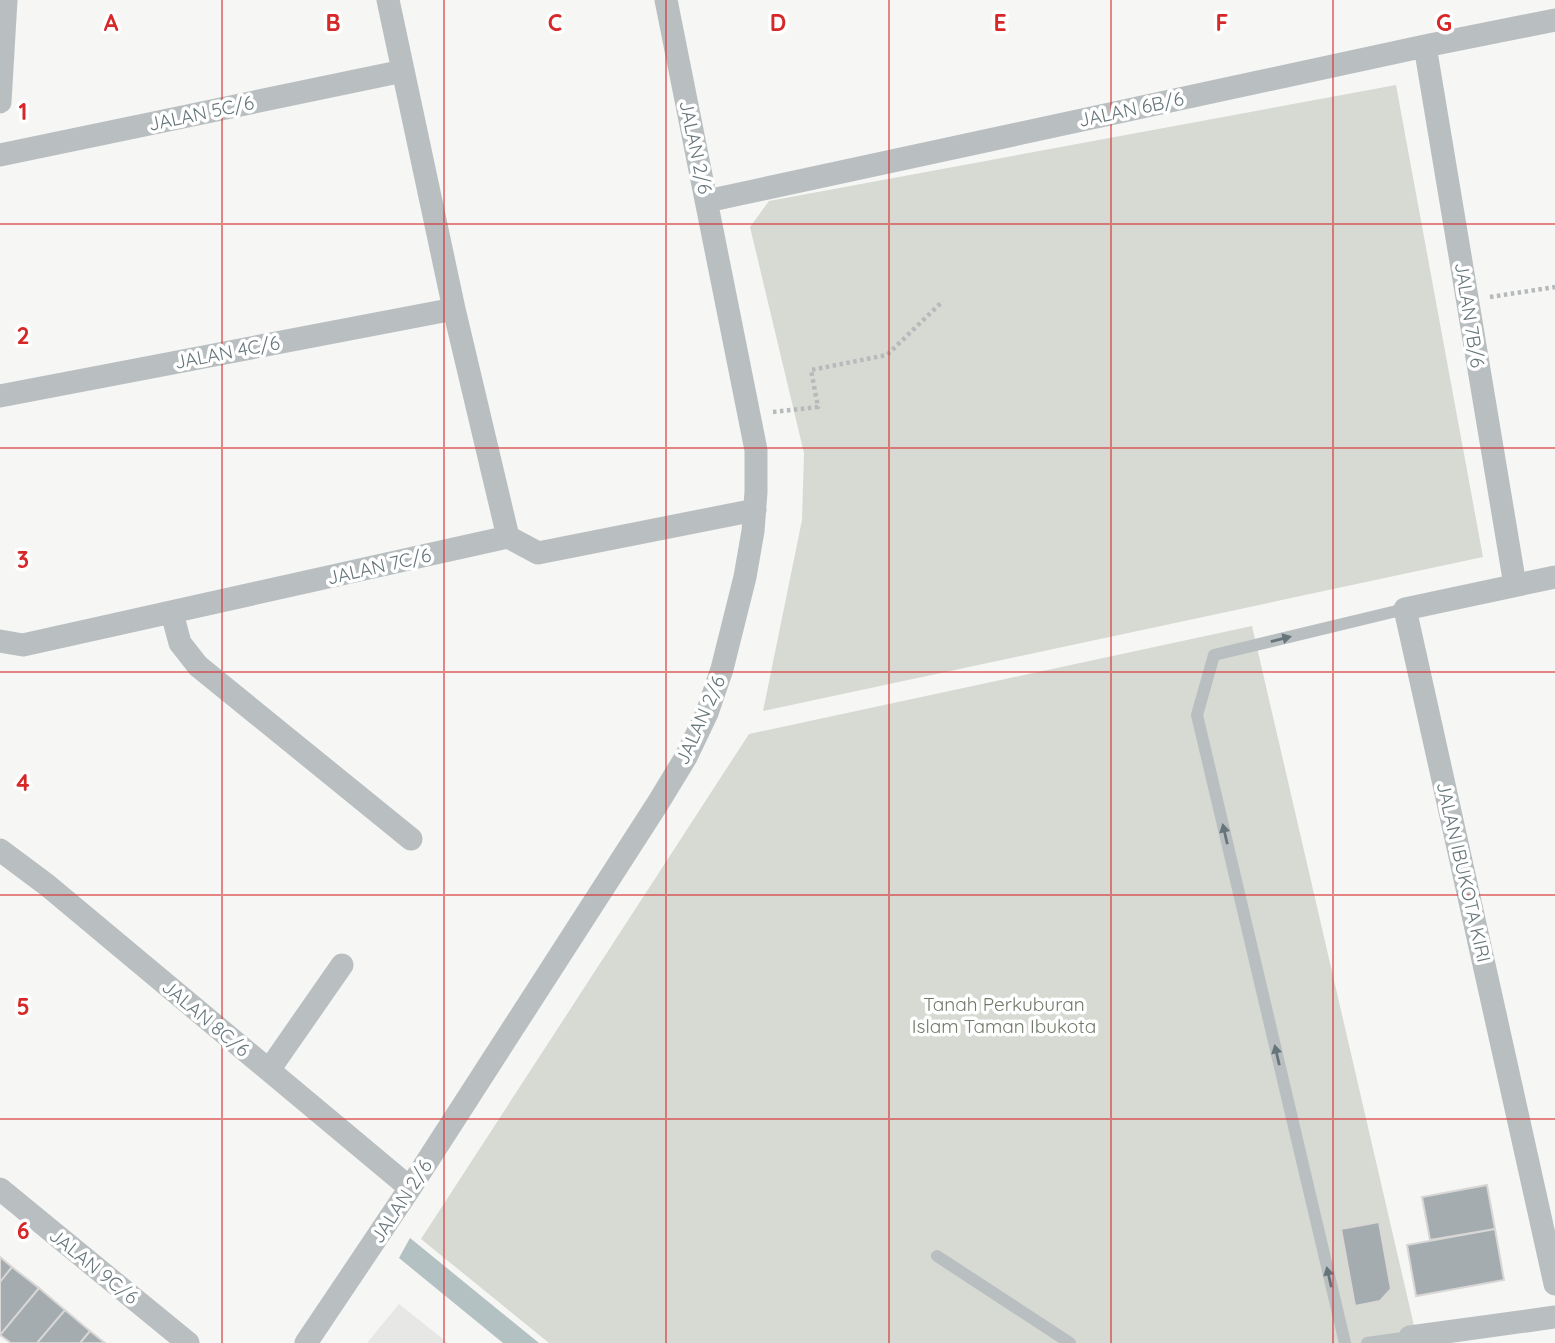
<svg xmlns="http://www.w3.org/2000/svg" width="1555" height="1343" font-family="Quicksand,sans-serif">
<style>
.built{fill:#e7e7e6}
.green{fill:#d7dad3}
.water{fill:#b3c1c2}
.building{fill:#a4acaf;stroke:#d8d7d6;stroke-width:2}
.lines{fill:none;stroke-linecap:round;stroke-linejoin:round}
.path{stroke:#b6babb;stroke-width:4.5;stroke-dasharray:3.5 3.5;stroke-linecap:butt}
.service{stroke:#b9bfc1;stroke-width:12}
.minor{stroke:#b9bfc1;stroke-width:23}
.oneway{fill:#65757a}
.grid{fill:none;stroke:#d62828;stroke-width:2;stroke-opacity:0.55}
.labels{text-anchor:middle;dominant-baseline:central;stroke-width:7;stroke-linejoin:round;paint-order:stroke}
.street-label{font-size:19px;fill:#65757a;stroke:#fff}
.park-label{font-size:19px;fill:#6e7967;stroke:#fff}
.grid-label{font-size:23px;text-anchor:middle;font-weight:bold;fill:#d62828;stroke:#fff;stroke-width:7;stroke-linejoin:round;paint-order:stroke}
</style>
<rect width="100%" height="100%" fill="#f6f6f4"/>
<path class="built" d="M399,1304L448,1343H367Z"/>
<path class="green" d="M1396,85L1483,557L763,711L802,520L804,453L750,227L769,201Z
M1252,626L1418,1343H549L421,1239L749,734Z"/>
<path class="water" d="M410,1238L539,1343H503L399,1258Z"/>
<path class="building" d="M1487,1185L1495,1229L1430,1240L1422,1197Z
M1379,1222L1391,1289L1380,1301L1355,1306L1341,1229Z
M1495,1229L1504,1280L1416,1296L1407,1245Z
M0,1257L12,1267L0,1282Z
M12,1267L39,1288L0,1335V1282Z
M39,1288L65,1310L37,1343H11L0,1335Z
M65,1310L90,1331L80,1343H37Z
M90,1331L105,1343H80Z"/>
<g class="lines">
<path class="path" d="M1490,297L1555,287
M773,412L818,407L811,370L887,355L943,301"/>
<path class="service" d="M937,1256L1070,1343
M1345,1343L1197,715L1214,655L1405,609
M1367,1343L1410,1337"/>
<path class="minor" d="M388,0L454,309L508,537
M1425,46L1515,585
M0,102L6,0
M0,155L403,71
M707,201L1425,46L1555,20
M0,396L454,309
M1555,577L1405,609L1555,1284
M172,613L180,643L198,666L411,839
M0,641L23,645L508,537L538,553L755,510
M0,850L47,885L410,1188
M269,1070L342,965
M0,1189L188,1343
M1410,1337L1555,1317
M306,1343L410,1188L658,803L686,757L707,713L722,669L745,577L753,531L756,492V450L666,0"/>
</g>
<defs><path id="oneway-solid" d="M-6-.8H1V-3.2L6.5 0L1 3.2V.8H-6Z" transform="scale(1.75)"/></defs>
<g class="oneway">
<use href="#oneway-solid" transform="translate(1281 639) rotate(-14)"/>
<use href="#oneway-solid" transform="translate(1225 834) rotate(-103)"/>
<use href="#oneway-solid" transform="translate(1277 1055) rotate(-103)"/>
<use href="#oneway-solid" transform="translate(1329 1277) rotate(-103)"/>
</g>
<path class="grid" d="M222,0V1343M444,0V1343M666,0V1343M889,0V1343M1111,0V1343M1333,0V1343M0,224H1555M0,448H1555M0,672H1555M0,895H1555M0,1119H1555"/>
<g class="labels">
<g class="street-label">
<text transform="translate(1131 109) rotate(-12)">JALAN 6B/6</text>
<text transform="translate(201 113) rotate(-12)">JALAN 5C/6</text>
<text transform="translate(696 147) rotate(78)">JALAN 2/6</text>
<text transform="translate(1470 315) rotate(81)">JALAN 7B/6</text>
<text transform="translate(227 352) rotate(-11)">JALAN 4C/6</text>
<text transform="translate(379 566) rotate(-13)">JALAN 7C/6</text>
<text transform="translate(700 720) rotate(-66)">JALAN 2/6</text>
<text transform="translate(1464 872) rotate(77)">JALAN IBUKOTA KIRI</text>
<text transform="translate(206 1018) rotate(40)">JALAN 8C/6</text>
<text transform="translate(401 1201) rotate(-57)">JALAN 2/6</text>
<text transform="translate(94 1266) rotate(39)">JALAN 9C/6</text>
</g>
<g class="park-label">
<text x="1004" y="1004">Tanah Perkuburan<tspan x="1004" dy="22">Islam Taman Ibukota</tspan></text>
</g>
</g>
<g class="grid-label">
<text x="111" y="31">A</text>
<text x="333" y="31">B</text>
<text x="555" y="31">C</text>
<text x="778" y="31">D</text>
<text x="1000" y="31">E</text>
<text x="1222" y="31">F</text>
<text x="1444" y="31">G</text>
<text x="23" y="120">1</text>
<text x="23" y="344">2</text>
<text x="23" y="568">3</text>
<text x="23" y="791">4</text>
<text x="23" y="1015">5</text>
<text x="23" y="1239">6</text>
</g>
</svg>
